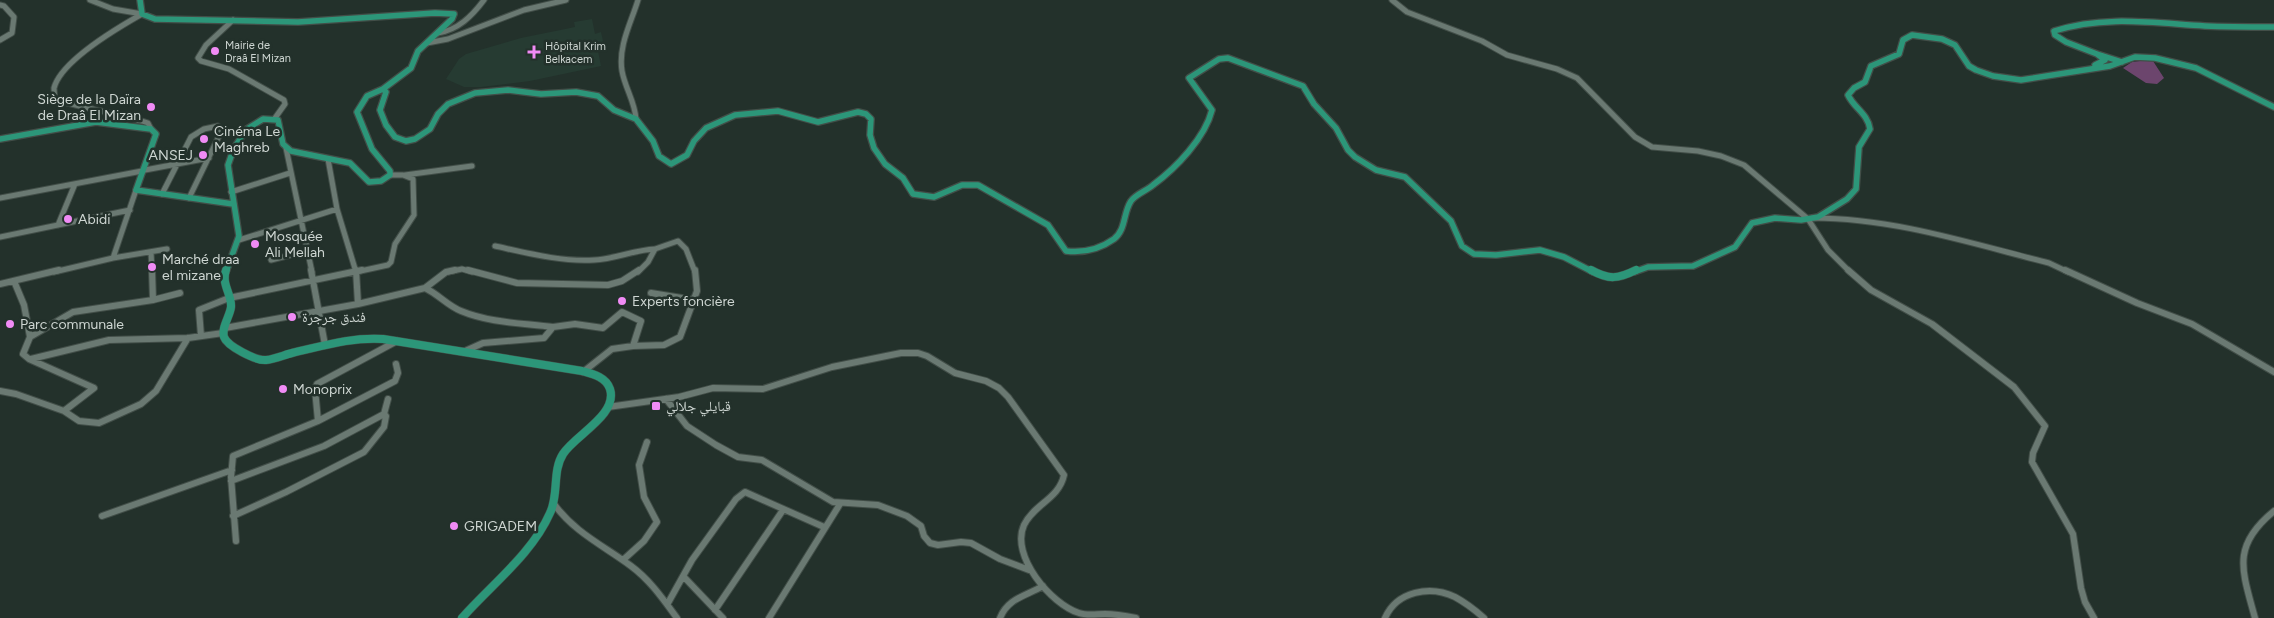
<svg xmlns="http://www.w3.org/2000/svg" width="2274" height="618" font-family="Figtree,'Noto Naskh Arabic',sans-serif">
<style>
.built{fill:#263b32}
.green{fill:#6c456d}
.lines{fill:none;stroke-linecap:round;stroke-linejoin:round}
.minor-far1-casing{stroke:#424e48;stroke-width:7}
.minor-casing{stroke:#424e48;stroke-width:8}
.major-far1-casing{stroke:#424e48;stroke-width:8}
.major-casing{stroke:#424e48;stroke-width:9}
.minor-far1{stroke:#6a7972;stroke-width:5}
.minor{stroke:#6a7972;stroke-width:6}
.major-far1{stroke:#2c9679;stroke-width:5.5}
.major{stroke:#2c9679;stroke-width:8}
.poi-dot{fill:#f08bf5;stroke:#23312b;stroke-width:2}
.labels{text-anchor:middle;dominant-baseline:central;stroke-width:5;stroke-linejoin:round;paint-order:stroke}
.far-poi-label{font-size:11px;fill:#ced6d2;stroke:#23312b;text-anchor:start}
.poi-label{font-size:14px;fill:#ced6d2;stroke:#23312b;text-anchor:start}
</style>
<rect width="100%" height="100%" fill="#23312b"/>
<path class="built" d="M592,19L595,34L601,32L603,41L598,51L601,66L530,81L481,87H464L446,79L459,59L466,54L521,38L575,27L574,22Z"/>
<path class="green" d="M2140,61H2153L2164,78L2157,84L2146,83L2123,68L2132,62Z"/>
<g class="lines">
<defs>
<path id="minor-far1" d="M90,0L113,9L142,14
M1392,0L1407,12L1482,41L1507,55L1557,69L1577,78L1635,137L1652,147L1698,151L1721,156L1744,165L1808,219L1828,250L1850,272
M0,5L4,6L14,17L12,33L0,40
M142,14C119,27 61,61 54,88C54,92 55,97 55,100L142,121L148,123L151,129
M233,20L206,45L198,58L201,61L229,69L284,100L285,104L275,118
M438,33C458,30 472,16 484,0
M427,43L448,39L524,10L566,0
M636,119C635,102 625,88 622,71C618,46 631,23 638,0
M286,148L312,272
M328,159L337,209L356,272
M145,170L209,158
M405,175L472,166
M231,192L290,173
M162,194L191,137L204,129L218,126L221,132L189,198
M0,198L142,171
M1814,218C1893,218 1973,244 2049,263L2068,272
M58,225L75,184
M0,237L130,210
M239,240L337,209
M495,246C527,253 561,262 594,260C615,259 634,250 655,249
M151,252L152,272
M113,258L167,249
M271,260L306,251
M54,272L113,258L136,190
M356,272L388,265L391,262L395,244L414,215L413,179L403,175H390
M448,272L462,269L472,272
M638,272L648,262L655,249L678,241L686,249L695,272"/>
<path id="minor" d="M311,270L325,345
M468,270L517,283L608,285L622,281L639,270
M1848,270L1871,290L1932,324L2014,387L2045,426L2033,453L2032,462L2073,534L2081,588L2085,602L2094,618
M2065,270L2137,303L2192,324L2274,372
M0,284L59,270
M425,288L446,272L455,270
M651,293L694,300
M153,300L180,293
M358,304L425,288C438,294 448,306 461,311C490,323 522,323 553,327L544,338L483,343L463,352
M553,327L575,324L603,328L622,312L641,321L633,346L612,349L583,372
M225,328L358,304L356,270
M201,336L199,310L229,298L362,270
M30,337L73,312L153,300L152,270
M633,346L664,345L680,337L697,291L695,270
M31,359L109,340L188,338L223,333
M0,391L16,394L64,411L94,388L29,359L23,354L30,337L24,305L14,281
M666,399L687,426L716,445L738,457L762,460L833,502L878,505L907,516L921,526L924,536L930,543L938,545L961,542L971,543L1000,559L1029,570
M608,407L679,397L713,388L763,389L832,367L901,353H918L927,356L955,373L986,381L999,388L1008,397L1064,475C1059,499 1034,504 1024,525C1010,556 1051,604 1079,613C1087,616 1097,614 1105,614C1116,614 1126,616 1136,618
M64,411L79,421L99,423L141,404L156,391L188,338
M384,414L388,399
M318,421L395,381L398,373L396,364
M231,481L324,446L384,414L386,416L384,427L364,452L286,492L233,516
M554,504C574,532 604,546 631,566C650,580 663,599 677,618
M102,516L232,470
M236,541L231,477L233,456L318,421L315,389L317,384L397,341
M623,560L644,541L657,522L644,497L639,465L647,442
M684,577L723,618
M668,603L692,560L736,499L745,492L824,527
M715,610L783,510
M769,618L840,504
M1000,618C1008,598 1026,596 1043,586
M1385,618C1397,591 1430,585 1455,597C1466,603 1475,610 1484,618
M2255,618C2242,570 2231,546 2274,511"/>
<path id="major-far1" d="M140,0L142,14L155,19L298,22L435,13L454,14L452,19L418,51L411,68L383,89
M2097,54L2066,42L2055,35L2054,31C2105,15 2153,23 2205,26C2228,27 2251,27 2274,27
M2095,65L2105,60L2097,54L2122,62
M0,139L96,122L151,129L156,134L136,190L233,204
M226,272L239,236L228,165L234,148L247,129L263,119L278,120L283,144L291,151L350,163L369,182L381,181L390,175V171L372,149L357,112L367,96L383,89L386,92L380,110L386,125L395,137L406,141L415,139L430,129L438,114L448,104L475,93L508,90L541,94L576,92L598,96L614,110L636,119L653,141L659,156L671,164L687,155L694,141L706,128L735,115L778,111L818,122L858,112L866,114L871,119L870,135L874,148L885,164L903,178L913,194L934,197L962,185H978L1048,225L1066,251C1083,253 1100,249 1114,239C1126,230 1123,213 1131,201C1136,194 1146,191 1153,185C1176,168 1205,138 1212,110L1189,78L1219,59L1228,58L1303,86L1314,104L1336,128L1348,150L1355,157L1376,170L1405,177L1451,221L1462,246L1474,254L1496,255L1540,250L1564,257L1593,272
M1634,272L1648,267L1693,266L1735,247L1752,223L1775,218L1801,220L1818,217L1847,199L1856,189L1859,147L1870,129C1868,114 1854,108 1848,95L1854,88L1865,82L1871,66L1899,54L1903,40L1912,35L1942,39L1955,45L1969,66L1976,70L1993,76L2021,80L2110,66L2135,57L2155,58L2196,68L2274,107"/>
<path id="major" d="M226,270C221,285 232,294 231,307C230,316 221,328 224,337C227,346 256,361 266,360C275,359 284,355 292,353C323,346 351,337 383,339L582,371C593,374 606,377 610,389C618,415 575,435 563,454C552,471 559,495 550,513C532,554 491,585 462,618
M1591,270C1609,280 1618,279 1636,270"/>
</defs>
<use href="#minor-far1" class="minor-far1-casing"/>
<use href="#minor" class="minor-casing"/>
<use href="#major-far1" class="major-far1-casing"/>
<use href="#major" class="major-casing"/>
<use href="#minor-far1" class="minor-far1"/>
<use href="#minor" class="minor"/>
<use href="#major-far1" class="major-far1"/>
<use href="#major" class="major"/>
</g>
<g class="poi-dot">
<circle cx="215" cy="51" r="5"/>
<path d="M531.5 44.5h5v5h5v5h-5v5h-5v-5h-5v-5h5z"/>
<circle cx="151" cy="107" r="5"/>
<circle cx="204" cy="139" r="5"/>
<circle cx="203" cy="155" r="5"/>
<circle cx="68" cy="219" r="5"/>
<circle cx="255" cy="244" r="5"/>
<circle cx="152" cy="267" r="5"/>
<circle cx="622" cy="301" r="5"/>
<circle cx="292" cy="317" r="5"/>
<circle cx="10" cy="324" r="5"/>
<circle cx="283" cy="389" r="5"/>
<rect x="651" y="401" width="10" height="10" rx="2.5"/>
<circle cx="454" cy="526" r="5"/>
</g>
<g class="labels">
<g class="far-poi-label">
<text x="225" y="45">Mairie de<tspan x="225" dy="13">Draâ El Mizan</tspan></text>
<text x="545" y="46">Hôpital Krim<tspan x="545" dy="13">Belkacem</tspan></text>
</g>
<g class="poi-label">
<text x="141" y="99" text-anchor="end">Siège de la Daïra<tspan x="141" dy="16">de Draâ El Mizan</tspan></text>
<text x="214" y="131">Cinéma Le<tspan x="214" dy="16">Maghreb</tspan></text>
<text x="193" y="155" text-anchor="end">ANSEJ</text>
<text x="78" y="219">Abidi</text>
<text x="265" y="236">Mosquée<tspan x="265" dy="16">Ali Mellah</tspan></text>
<text x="162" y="259">Marché draa<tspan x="162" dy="16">el mizane</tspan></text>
<text x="632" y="301">Experts foncière</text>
<text x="302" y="317">فندق جرجرة</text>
<text x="20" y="324">Parc communale</text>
<text x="293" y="389">Monoprix</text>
<text x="666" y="406">قبايلي جلالي</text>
<text x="464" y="526">GRIGADEM</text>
</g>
</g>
</svg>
